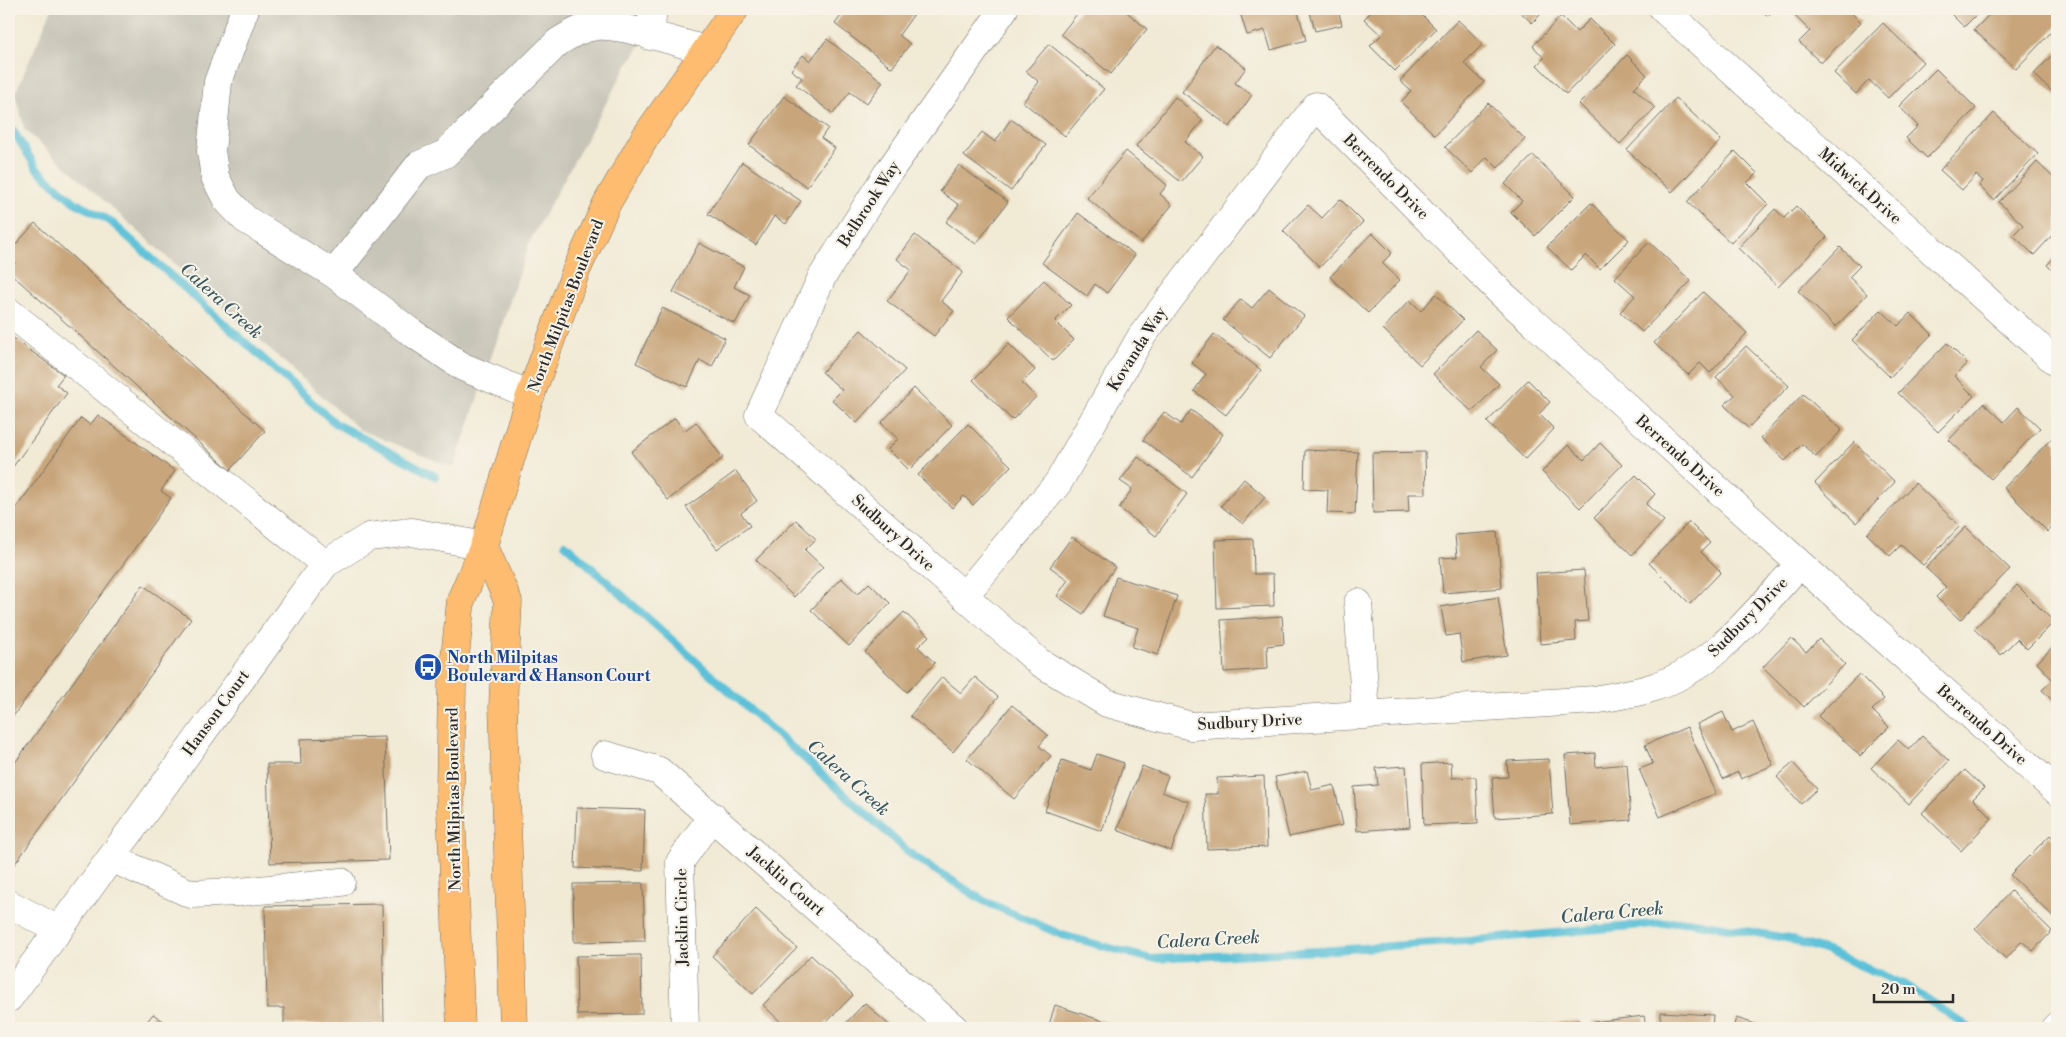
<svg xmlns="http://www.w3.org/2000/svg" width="2066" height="1037" font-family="'Libre Bodoni',serif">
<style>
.industrial{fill:#c7c4b8}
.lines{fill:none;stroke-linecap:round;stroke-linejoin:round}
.stream{stroke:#5bc1d8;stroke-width:8}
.building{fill:#c8a57a}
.minor-casing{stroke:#706e66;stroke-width:29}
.major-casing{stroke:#706e66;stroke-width:29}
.minor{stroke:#fff;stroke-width:28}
.major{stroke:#fdbc70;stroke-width:28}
.labels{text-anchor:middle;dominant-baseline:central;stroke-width:4;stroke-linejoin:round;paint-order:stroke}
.street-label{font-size:16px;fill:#2b2b2b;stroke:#f7f3e8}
.transit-label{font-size:16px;font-weight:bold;fill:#164399;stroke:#f7f3e8;text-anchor:start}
.water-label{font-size:18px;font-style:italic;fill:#39585f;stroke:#f7f3e8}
</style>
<rect width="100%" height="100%" fill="#f7f3e8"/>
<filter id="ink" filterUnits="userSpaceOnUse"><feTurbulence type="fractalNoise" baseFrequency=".02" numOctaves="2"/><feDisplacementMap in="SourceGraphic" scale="10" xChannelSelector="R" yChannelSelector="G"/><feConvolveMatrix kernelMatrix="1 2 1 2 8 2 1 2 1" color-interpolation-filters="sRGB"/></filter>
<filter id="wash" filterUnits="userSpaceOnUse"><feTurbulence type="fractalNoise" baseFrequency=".0096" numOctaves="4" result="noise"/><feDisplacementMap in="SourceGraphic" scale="20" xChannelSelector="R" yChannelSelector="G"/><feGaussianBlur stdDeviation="1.12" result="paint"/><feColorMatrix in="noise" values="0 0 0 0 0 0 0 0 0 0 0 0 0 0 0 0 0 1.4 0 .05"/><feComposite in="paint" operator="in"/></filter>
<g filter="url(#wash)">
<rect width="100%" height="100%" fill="#f1ead5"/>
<path class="industrial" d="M52,9H664L626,67L530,241L454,468L360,430L25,130L15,94Z"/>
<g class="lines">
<path class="stream" d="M9,124L37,169L74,202L110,221L336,424L435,476
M565,544L913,856L984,901L1062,935L1151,959L1318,951L1465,941L1687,921L1786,938L1827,951L1905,985L1970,1028"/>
</g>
<g id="blocks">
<path class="building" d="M846,9L917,10L899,35L910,44L892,68L835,24Z
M1081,9H1123L1147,29L1111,74L1061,34Z
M1239,9H1297L1306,40L1271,50L1265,30L1247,35Z
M1309,9H1338L1342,25L1315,31Z
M1374,9H1416L1436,29L1395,71L1370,46L1381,35L1364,19Z
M1517,9H1546L1532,23Z
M1760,9H1774L1768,16Z
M1793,9H1847L1861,22L1821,63L1799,42L1810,31L1791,12Z
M1946,9H1982L1964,27Z
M1995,9H2052L2057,13V26L2016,69L1974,30Z
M1561,16L1577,32L1590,19L1615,44L1566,94L1537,65L1544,58L1533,46Z
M1458,20L1483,44L1464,63L1484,82L1435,135L1401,102L1411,91L1400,81Z
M1883,23L1923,62L1888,98L1869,80L1856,94L1834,73Z
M827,39L883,82L866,104L850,92L833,114L796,85L802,78L791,70L803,55L810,61Z
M1049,44L1104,89L1065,136L1023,102L1039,82L1026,71Z
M1215,45L1246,68L1235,83L1252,95L1230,127L1182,92Z
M2057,50V96L2034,74Z
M1627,55L1647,75L1634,88L1655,108L1620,144L1579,104Z
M1936,69L1976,108L1927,158L1906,138L1918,126L1899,106Z
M784,96L828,128L821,138L835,148L807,187L749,145Z
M1175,97L1203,120L1185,142L1203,156L1181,182L1136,146Z
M1676,98L1721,140L1672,192L1627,150Z
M1488,103L1525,139L1498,168L1487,157L1472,173L1445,147Z
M1994,113L2038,154L1994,200L1979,186L1983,181L1976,175L1962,190L1940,170Z
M1011,119L1046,145L1011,191L964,156L982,132L995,142Z
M1126,151L1167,185L1160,194L1172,205L1141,243L1087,198Z
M1735,151L1757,173L1747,183L1768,204L1731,243L1687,202Z
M1533,155L1575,196L1535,236L1511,212L1522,201L1505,184Z
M742,162L801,201L786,224L774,216L756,245L708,214Z
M2037,162L2057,181V230L2034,255L2013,235L2023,225L1999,202Z
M959,165L1008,202L976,244L946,222L959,205L940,191Z
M1340,199L1363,222L1320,267L1283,231L1308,205L1322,218Z
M1591,203L1629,240L1600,269L1586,255L1571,270L1547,247Z
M1796,206L1827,237L1778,287L1738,248L1775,209L1784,218Z
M1078,213L1135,255L1107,293L1095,284L1087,296L1042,263Z
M35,223L265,431L230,470L9,272L15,262L9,256V252Z
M1372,233L1392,253L1382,263L1400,280L1368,313L1330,277Z
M915,235L963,272L941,301L954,311L934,336L887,301L911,270L897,259Z
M1649,242L1691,281L1642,332L1620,312L1635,296L1615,278Z
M699,243L744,267L734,287L750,295L735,324L673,292Z
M1840,247L1860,266L1849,277L1867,294L1836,327L1798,291Z
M2057,254V275L2047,265Z
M1044,280L1071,305L1055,321L1074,340L1053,361L1008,317Z
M1269,288L1304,316L1270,358L1223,320L1241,299L1252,308Z
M1703,292L1747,333L1710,373L1700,363L1688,375L1654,343Z
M1436,294L1463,320L1420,365L1383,329L1410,300L1421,311Z
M662,308L725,338L712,367L700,360L687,387L636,363Z
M1881,310L1898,326L1910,313L1932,334L1890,377L1852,340Z
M861,330L905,370L857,423L832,400L842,390L822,372Z
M1476,330L1497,350L1481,367L1499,384L1472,412L1433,374Z
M1214,334L1261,370L1226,415L1194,391L1206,374L1192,363Z
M9,335L64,375L56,385L67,393L9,472Z
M1947,343L1967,363L1954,376L1974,396L1938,432L1898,393Z
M1009,344L1035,370L1022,383L1036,397L1012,420L973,380Z
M1746,346L1789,386L1748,428L1724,405L1735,395L1716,377Z
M1528,380L1550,402L1539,414L1554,429L1525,459L1487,422Z
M914,388L952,425L909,470L888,449L898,439L881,423Z
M1803,394L1842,430L1816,457L1802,444L1785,461L1761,438Z
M1984,403L2004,422L2018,407L2040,428L1991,479L1949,440Z
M1191,410L1223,434L1192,477L1143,440L1164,412L1181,424Z
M98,415L175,471L161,491L171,498L9,722V518L81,418L90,425Z
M675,418L684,431L696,422L723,458L668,500L631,452Z
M968,424L1011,466L973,505L964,496L952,508L918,475Z
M2052,438L2057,443V522L2048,532L2004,488Z
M1854,442L1895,482L1856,523L1815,483Z
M1600,443L1622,465L1580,508L1542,472L1568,445L1584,460Z
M1305,450L1358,452L1355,514L1327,513L1328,490L1304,489Z
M1425,452L1426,494H1408L1409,512L1373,513L1372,453Z
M1138,457L1187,494L1156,536L1119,508L1132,489L1120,481Z
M736,471L757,501L741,513L750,526L717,549L686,507Z
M1636,475L1655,494L1646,504L1664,521L1632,555L1594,518Z
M1244,479L1265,497L1243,524L1221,506Z
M1915,483L1960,526L1923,565L1901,545L1890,556L1867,534Z
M796,520L816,539L805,550L823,567L794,597L756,560Z
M1689,522L1710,543L1701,552L1721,572L1690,604L1649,563Z
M1966,527L2010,569L1960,620L1936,597L1946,587L1926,568Z
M1497,532L1502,588L1443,593L1440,558L1457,557L1455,535Z
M1072,537L1115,567L1083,614L1057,596L1068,580L1050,567Z
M1253,539L1254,574H1273L1274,606L1217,608L1215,540Z
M1584,570L1588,621L1575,622L1576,641L1540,644L1536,573Z
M1116,577L1177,596L1158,655L1132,647L1138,628L1103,616Z
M841,578L858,594L869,583L890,603L849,646L811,610Z
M143,585L191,619L9,872V771Z
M2017,585L2054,622L2027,649L2017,639L2001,655L1974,629Z
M1498,597L1507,655L1463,662L1459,634L1446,636L1441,607Z
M904,612L929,636L918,647L935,663L907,692L865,652Z
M1282,616L1284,644L1267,646L1268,669L1224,672L1221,620Z
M1791,638L1806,652L1819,639L1845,664L1804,707L1763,667Z
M2057,642V705L2042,690L2053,680L2037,663Z
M1859,674L1884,699L1872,710L1889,727L1860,756L1818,716Z
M942,677L961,693L975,677L998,697L953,752L910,716Z
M1012,705L1048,735L1039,746L1051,756L1014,799L967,759Z
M1723,712L1732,732L1753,722L1773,765L1741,779L1738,772L1723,779L1697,724Z
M1687,727L1716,793L1660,817L1639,769L1653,764L1645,745Z
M1922,736L1949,761L1909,804L1871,768L1898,740L1909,750Z
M385,737L389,860L270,863L267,764H301L300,739Z
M1595,753L1596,767L1627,764L1631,820L1570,825L1565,755Z
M1097,754L1124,763L1102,831L1045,811L1062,760L1091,770Z
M1549,759L1553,814L1495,818L1492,778L1508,777L1507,761Z
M1451,762L1452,778L1476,777L1478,823L1424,825L1422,764Z
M1793,763L1817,789L1801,804L1777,777Z
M1142,766L1168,776L1162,792L1189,802L1171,851L1117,830Z
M1406,766L1410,827L1357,831L1354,787L1378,785L1376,768Z
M1965,770L1984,788L1973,799L1992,818L1961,851L1922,813Z
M1307,771L1312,790L1334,785L1343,825L1289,837L1275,777Z
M1264,776L1267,847L1207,849L1205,794H1218L1217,778Z
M577,808L645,810L643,871L575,868Z
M2050,835L2057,842V920L2010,875Z
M643,883L645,941L574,942L573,884Z
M2011,891L2052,931L2033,951L2022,941L2006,959L1975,929Z
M382,904L384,1024L284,1025V1008H267L265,906Z
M756,909L797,948L753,994L712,956Z
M641,955L642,1014L577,1015L576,956Z
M811,955L853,995L821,1028H787L763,1005Z
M865,1003L892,1028H841Z
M1055,1005L1118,1026L1117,1028H1048Z
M1661,1012L1713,1015L1712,1028H1660Z
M153,1014L173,1028H142Z
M1644,1016L1646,1028H1594L1593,1022Z
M1736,1018L1768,1028H1733Z
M1579,1020L1580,1028H1529L1528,1026Z
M1520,1025V1028H1505V1027Z
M648,1026V1028H622V1027Z"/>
</g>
</g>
<g filter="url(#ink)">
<use href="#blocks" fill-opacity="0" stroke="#706e66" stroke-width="1"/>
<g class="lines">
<defs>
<path id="minor" d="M245,9L218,82L211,151L215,177L227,200L245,219L334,274
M1004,9L887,174L822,277L759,415L1039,662L1107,703L1191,726L1595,700C1613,696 1631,694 1648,689C1713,670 1755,612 1800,564
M1663,9L2057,363
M650,36L653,9
M9,312L325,564
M531,395L463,367L408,330L334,274L419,165L445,154L558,42C570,35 582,27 597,26C623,24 678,43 706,50
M964,596L1058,483L1141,337L1316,106L1502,294L1800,564L2057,791
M1358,603L1366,715
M605,755L659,771L954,1028
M111,858L191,894L239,892L341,882
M9,904L59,930
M9,998L325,564L369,537L412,532L484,546
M685,1028L680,862L712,816
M2055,1028L2057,1026"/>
<path id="major" d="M484,546L508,601L503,706L514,1028
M461,1028L450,791L452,686L461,600L484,546L528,402L576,271L607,203L646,136L735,9"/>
</defs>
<use href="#minor" class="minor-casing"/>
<use href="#major" class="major-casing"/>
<use href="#minor" class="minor"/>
<use href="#major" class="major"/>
</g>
</g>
<defs>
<symbol id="bus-disc" viewBox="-11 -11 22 22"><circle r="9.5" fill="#1a4fb4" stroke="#f7f3e8"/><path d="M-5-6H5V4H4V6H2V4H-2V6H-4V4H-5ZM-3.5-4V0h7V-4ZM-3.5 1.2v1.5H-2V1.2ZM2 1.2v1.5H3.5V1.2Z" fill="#fff"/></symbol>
</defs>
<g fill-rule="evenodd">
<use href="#bus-disc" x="412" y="651" width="32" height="32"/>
</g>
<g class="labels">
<g class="street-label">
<text transform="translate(1386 177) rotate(45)">Berrendo Drive</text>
<text transform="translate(1860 186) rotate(42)">Midwick Drive</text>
<text transform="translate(869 204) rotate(-57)">Belbrook Way</text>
<text transform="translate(566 306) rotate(-69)">North Milpitas Boulevard</text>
<text transform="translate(1137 349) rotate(-58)">Kovanda Way</text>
<text transform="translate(1680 456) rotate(42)">Berrendo Drive</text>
<text transform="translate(893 533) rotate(42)">Sudbury Drive</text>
<text transform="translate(1748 617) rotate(-45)">Sudbury Drive</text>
<text transform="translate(216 713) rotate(-54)">Hanson Court</text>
<text transform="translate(1250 722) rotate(-3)">Sudbury Drive</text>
<text transform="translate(1982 725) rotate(41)">Berrendo Drive</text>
<text transform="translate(454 799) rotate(-91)">North Milpitas Boulevard</text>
<text transform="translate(786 881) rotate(41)">Jacklin Court</text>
<text transform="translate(682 917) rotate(-91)">Jacklin Circle</text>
</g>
<g class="transit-label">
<text x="447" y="658">North Milpitas<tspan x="447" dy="18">Boulevard &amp; Hanson Court</tspan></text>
</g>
<g class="water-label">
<text transform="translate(221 301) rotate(42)">Calera Creek</text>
<text transform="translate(848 778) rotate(42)">Calera Creek</text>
<text transform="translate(1612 913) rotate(-5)">Calera Creek</text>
<text transform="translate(1208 940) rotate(-3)">Calera Creek</text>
</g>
</g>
<rect width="2066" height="1037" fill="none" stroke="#f7f3e8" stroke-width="30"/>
<path d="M1874 994v8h79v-8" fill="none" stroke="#2b2b2b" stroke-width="2.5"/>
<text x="1881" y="994" font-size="15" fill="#2b2b2b" stroke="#f7f3e8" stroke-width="4" paint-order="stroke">20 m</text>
</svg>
